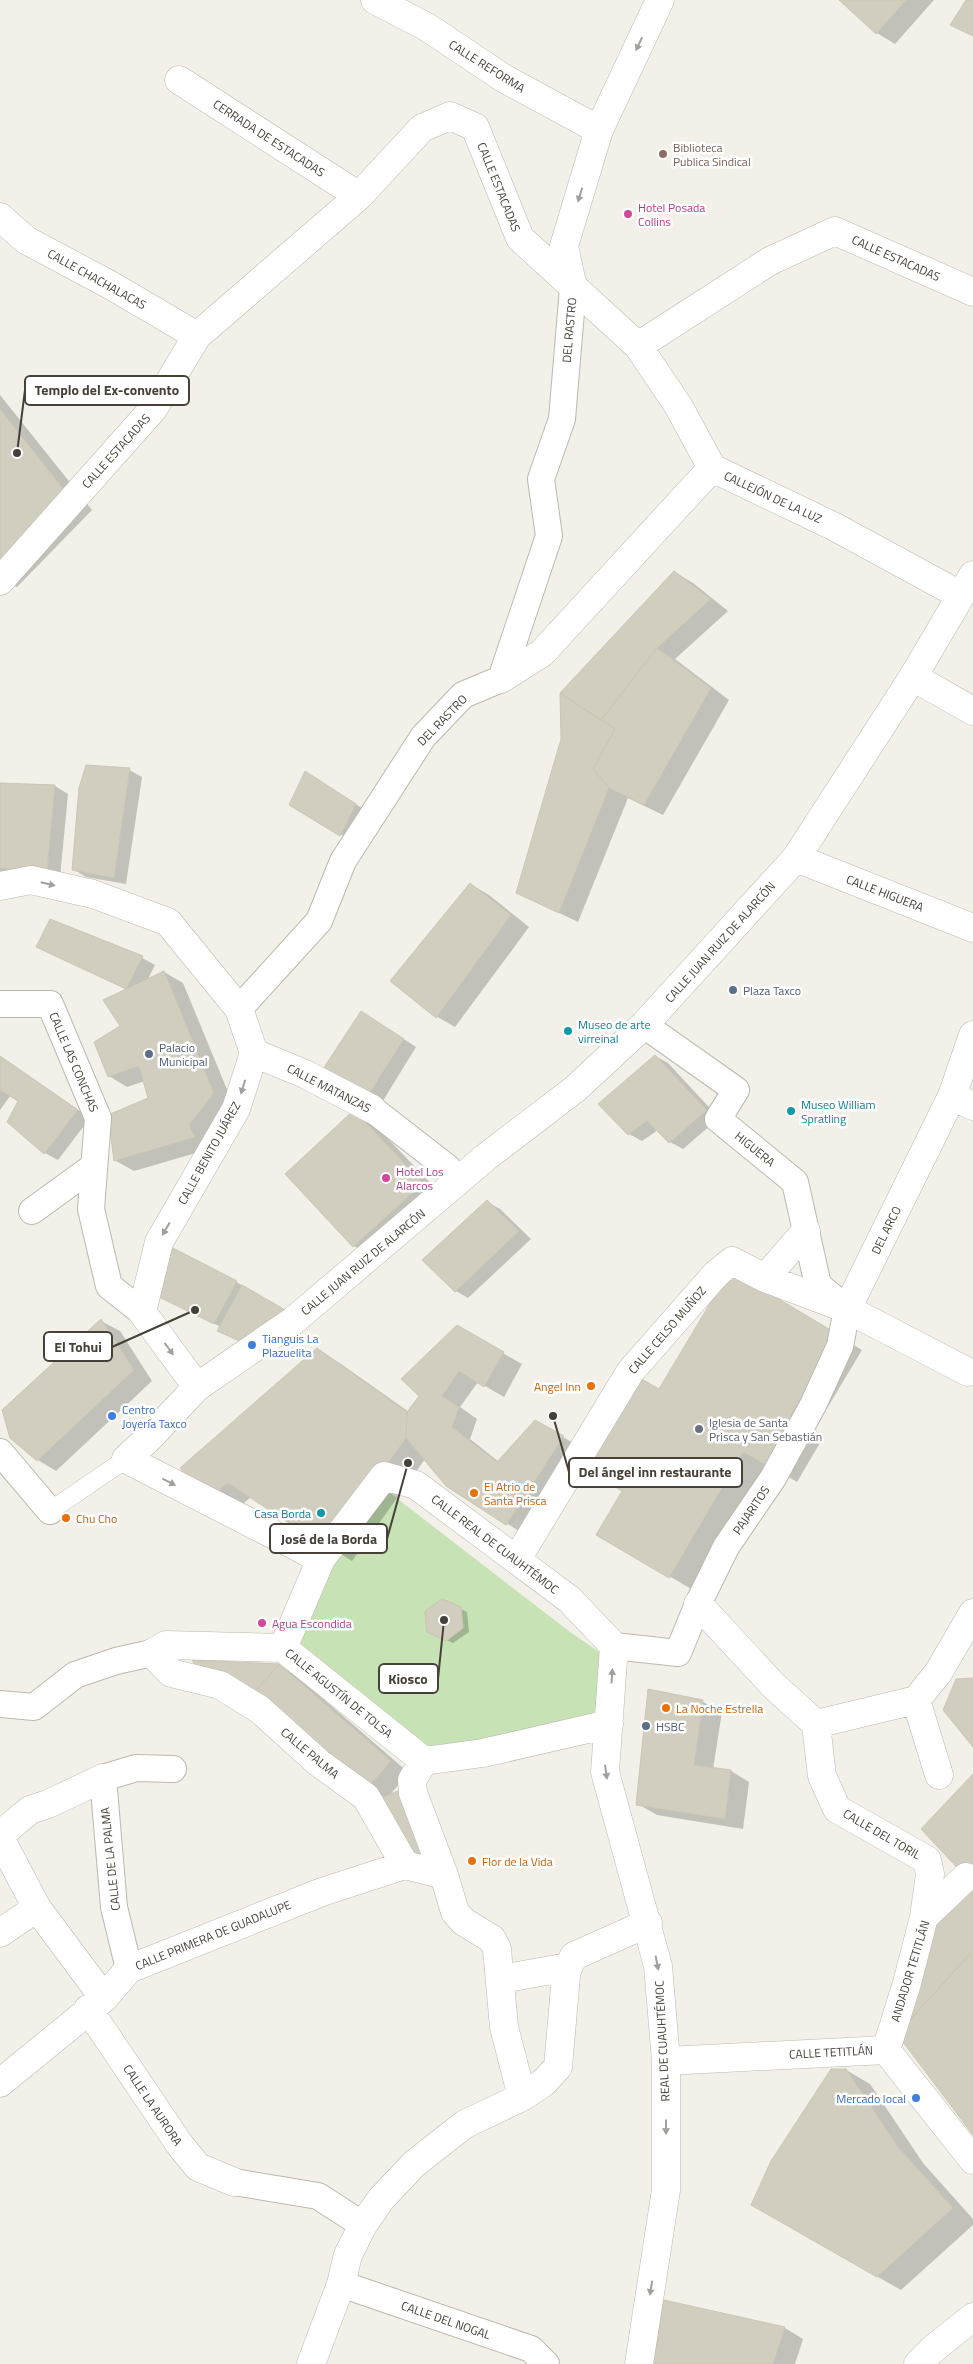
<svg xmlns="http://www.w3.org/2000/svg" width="973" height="2364" font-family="'Titillium Web',sans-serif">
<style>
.green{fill:#c7e2b5}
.shadow{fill:#0003}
.building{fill:#d2cebf;stroke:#ccc6b3}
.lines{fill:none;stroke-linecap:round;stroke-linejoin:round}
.service-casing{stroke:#bcb9ac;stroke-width:19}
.pedestrian-casing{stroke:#bcb9ac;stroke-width:28}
.minor-casing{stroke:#bcb9ac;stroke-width:29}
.tertiary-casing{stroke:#bcb9ac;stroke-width:29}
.service{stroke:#fff;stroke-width:18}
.pedestrian{stroke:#fff;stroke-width:26}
.minor{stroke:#fff;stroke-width:28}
.tertiary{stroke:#fff;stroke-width:28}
.oneway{fill:#a2a09c}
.education-dot{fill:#8d6e63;stroke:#fff;stroke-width:2}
.hotel-dot{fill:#d1479c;stroke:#fff;stroke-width:2}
.service-dot{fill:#5c6f8a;stroke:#fff;stroke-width:2}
.culture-dot{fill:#0f9aa8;stroke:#fff;stroke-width:2}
.shop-dot{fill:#3f7fe0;stroke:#fff;stroke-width:2}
.food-dot{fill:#e8710a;stroke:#fff;stroke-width:2}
.worship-dot{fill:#6b7280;stroke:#fff;stroke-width:2}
.labels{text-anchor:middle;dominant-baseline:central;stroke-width:5;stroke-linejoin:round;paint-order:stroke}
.street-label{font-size:12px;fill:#454138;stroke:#fff}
.education-label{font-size:12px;fill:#785e54;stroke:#fff;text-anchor:start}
.hotel-label{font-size:12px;fill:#b23c85;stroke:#fff;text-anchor:start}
.service-label{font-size:12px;fill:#4e5e75;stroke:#fff;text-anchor:start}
.culture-label{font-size:12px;fill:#0d838f;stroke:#fff;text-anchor:start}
.shop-label{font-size:12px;fill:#366cbe;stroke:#fff;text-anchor:start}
.food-label{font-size:12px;fill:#c56008;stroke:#fff;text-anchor:start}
.worship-label{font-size:12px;fill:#5b616d;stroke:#fff;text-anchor:start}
.leader{fill:none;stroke:#454138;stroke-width:2}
.callout-dot{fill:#454138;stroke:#fff;stroke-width:2}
.callout{fill:#fff;stroke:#454138;stroke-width:2}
.callout-label{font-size:14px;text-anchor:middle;font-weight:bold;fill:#454138}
</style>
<rect width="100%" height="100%" fill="#f2f0e8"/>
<path class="green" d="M386,1490L570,1632L608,1658L609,1708L550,1732L427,1753L290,1650L324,1559Z"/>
<path class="shadow" d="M841,0H934L895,44L877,33Z
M0,395L92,510L17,587L0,577Z
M674,572L693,583L728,611L675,659L729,700L663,815L628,798L578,922L518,893Z
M129,770L142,777L126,884L86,877L73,869Z
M318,780L368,812L354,842L290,805Z
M0,784L55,786L68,794L60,878L0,873Z
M470,884L489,895L529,927L455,1027L436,1016Z
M38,946L142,958L155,965L147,981L164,972L183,983L233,1104L213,1148L134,1171L116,1161L110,1116L150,1098L145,1081L127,1087L109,1076L122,1027L128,990Z
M374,1020L416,1047L381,1104L323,1071Z
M0,1056L90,1118L58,1160L45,1153L9,1122L20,1101L11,1095L0,1110Z
M655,1056L668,1063L719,1118L683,1149L670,1142L658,1130L642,1141L629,1134Z
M354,1111L372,1122L441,1194L373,1257L354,1246L287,1174Z
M487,1202L500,1209L531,1239L468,1298L456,1291Z
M236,1282L249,1289L263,1352L232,1338L219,1330L221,1327L158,1296Z
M754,1285L862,1350L814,1430L824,1436L797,1482L768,1465L693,1590L597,1534L623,1490L660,1390Z
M101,1321L120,1331L152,1381L56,1471L38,1460Z
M457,1327L522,1364L504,1397L478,1382L460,1407L477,1419L470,1439L499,1462L535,1421L582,1448L525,1535L447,1485L425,1459L352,1561L251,1497L233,1512L209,1498L317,1350L341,1364L409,1412L420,1396Z
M460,1609L467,1612L469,1632L453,1643L435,1635Z
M279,1665L298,1677L409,1773L388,1797L385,1798L368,1787Z
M649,1691L703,1702L722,1712L713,1769L731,1771L749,1782L743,1829L657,1815L638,1804Z
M846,2070L870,2084L923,2163L973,2219V2225L901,2290L752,2205Z
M665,2301L785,2328L803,2339L795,2364H654Z"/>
<path class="building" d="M839,0H906L876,34Z
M966,0H973V36L950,25Z
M0,409L69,496L0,567Z
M674,571L711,599L657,648L601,720L560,693Z
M657,648L711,688L644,805L609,788L593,769L615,729L601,720Z
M560,693L615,729L593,769L609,788L559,913L516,893L561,739Z
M86,765L130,768L114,878L72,870L79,788Z
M305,771L356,804L340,836L289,805Z
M0,783L55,785L47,872L0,868Z
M470,883L511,915L436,1018L390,981Z
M50,919L143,956L126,989L36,947Z
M164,971L214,1093L189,1125L195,1137L114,1161L108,1115L148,1098L139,1066L108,1077L94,1042L120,1026L103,1000Z
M361,1011L404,1039L367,1097L321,1072Z
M655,1055L707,1110L669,1143L647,1121L628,1135L598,1104Z
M0,1056L78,1110L44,1154L7,1122L18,1101L0,1090Z
M354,1110L423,1183L353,1247L285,1174Z
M487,1200L519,1231L455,1292L422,1260Z
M173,1248L237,1281L214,1324L157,1296Z
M730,1270L839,1335L791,1415L801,1421L773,1469L743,1452L669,1578L596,1535L622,1491L578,1465L633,1374L659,1389Z
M242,1285L287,1311L249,1345L217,1331Z
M101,1319L134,1370L37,1461L10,1438L2,1410Z
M457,1325L504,1352L484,1387L459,1371L442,1396L459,1407L452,1427L497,1462L535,1420L564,1436L506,1525L446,1486L406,1438L407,1412L419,1396L401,1379Z
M317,1348L407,1412L406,1438L327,1548L228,1483L208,1499L180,1468Z
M442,1599L461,1607L463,1628L446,1641L427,1632L425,1611Z
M442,1599L461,1607L463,1628L446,1641L427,1632L425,1611Z
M192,1660L279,1664L248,1700L197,1668Z
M279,1664L391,1761L367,1788L248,1700Z
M973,1678V1747L943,1710L956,1679Z
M648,1689L703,1700L694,1765L731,1770L725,1819L636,1805Z
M973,1774V1879L966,1877L921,1829Z
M409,1786L424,1861L401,1851L379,1799Z
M973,1879V1958L970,1954L897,2034L928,1930Z
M970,1954L973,1958V2135L897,2034Z
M831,2069H846L899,2148L953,2208L877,2277L751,2205L771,2161Z
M664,2300L785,2327L773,2364H653Z"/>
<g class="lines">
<defs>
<path id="service" d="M50,1511L126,1459"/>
<path id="pedestrian" d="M0,1004H50L98,1118L91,1209L109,1286L142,1312
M239,1009L319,921L343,861L423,737L463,695L501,679L549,536L541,479L562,419L573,288
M372,1109L448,1168
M32,1211L94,1166
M0,1452L50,1511
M614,1646L678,1653L698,1604L726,1547L773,1478L813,1405L840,1346L847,1309L818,1285L795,1182L718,1119L736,1090L644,1025
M0,1704L34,1707L75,1675L116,1661L152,1653
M129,1969L114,1907L103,1778L136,1768L173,1769
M234,2182L318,2196L363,2225
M341,2284L531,2349L546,2364"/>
<path id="minor" d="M375,0L427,27L505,79L599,130
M179,80L359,196
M0,217L26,240L112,286L197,336
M573,288L564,246L599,130L660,0
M638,346L679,407L712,468L835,527L960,595
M0,581L153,409L197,336L359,196L422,128L450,116L475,127L520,238L638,346L770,261L835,231L973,292
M913,677L973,711
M501,679L542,653L712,468
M796,858L973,928
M254,1053L305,1074L372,1109
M952,1096L973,1106
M765,1278L806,1231
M847,1309L952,1096L973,1035
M197,1387L150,1437L126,1459L321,1559
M517,1559L630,1372L716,1274L732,1261L765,1278L847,1309L968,1372
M698,1604L774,1686L816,1724L822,1776L837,1809L927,1860L930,1874L924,1917
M283,1648L321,1559L384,1476L416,1485L569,1599L614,1646L605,1772L658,1966L666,2061V2190L639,2364
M283,1648L166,1645L152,1653L171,1673L220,1685L259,1709L319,1763L366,1797L405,1865L444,1875
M283,1648L424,1761L483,1753L609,1724
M916,1700L938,1673L973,1613
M916,1700L939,1775
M816,1724L916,1700
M424,1761L412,1780L413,1793L444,1875L455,1912L464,1922L492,1939L497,1949L504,2027L522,2097
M0,1835L30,1810L48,1804L103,1778
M0,1838L37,1908L104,1998
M0,1933L37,1908
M501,1979L568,1967
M88,2009L180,2145L198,2167L234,2182
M886,2050L907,1983L924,1917L966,1877
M886,2050L973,2160
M666,2061L886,2050
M0,2083L104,1998L129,1969L322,1892L405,1865
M311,2364L341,2284L348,2255L363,2225L381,2199L414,2164L465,2124L522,2097L543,2083L558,2067L566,1976L568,1967L574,1956L648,1923
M918,2364L932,2350L973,2317"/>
<path id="tertiary" d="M0,886L31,880L93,894L168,922L239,1009L254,1053L236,1109L159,1242L142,1312L197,1387L293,1321L486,1157L575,1089L644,1025L796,858L913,677L973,575"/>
</defs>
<use href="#service" class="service-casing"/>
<use href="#pedestrian" class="pedestrian-casing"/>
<use href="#minor" class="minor-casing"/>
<use href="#tertiary" class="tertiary-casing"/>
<use href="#service" class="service"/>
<use href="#pedestrian" class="pedestrian"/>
<use href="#minor" class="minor"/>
<use href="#tertiary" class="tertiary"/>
</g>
<defs><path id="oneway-solid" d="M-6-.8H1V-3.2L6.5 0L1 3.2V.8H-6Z" transform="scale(1.25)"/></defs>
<g class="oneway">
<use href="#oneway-solid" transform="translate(639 44) rotate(115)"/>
<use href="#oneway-solid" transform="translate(580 195) rotate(107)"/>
<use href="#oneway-solid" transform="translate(48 884) rotate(13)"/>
<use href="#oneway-solid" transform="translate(243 1087) rotate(107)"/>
<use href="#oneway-solid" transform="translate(166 1229) rotate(120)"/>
<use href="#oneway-solid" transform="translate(169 1349) rotate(54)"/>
<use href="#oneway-solid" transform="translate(169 1482) rotate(27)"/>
<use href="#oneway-solid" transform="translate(612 1676) rotate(-86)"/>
<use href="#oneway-solid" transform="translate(606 1772) rotate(82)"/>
<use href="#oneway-solid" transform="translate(657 1963) rotate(79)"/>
<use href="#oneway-solid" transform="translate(666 2127) rotate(90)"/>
<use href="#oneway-solid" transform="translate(651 2288) rotate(99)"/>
</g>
<circle class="education-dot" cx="663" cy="154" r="5"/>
<g class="hotel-dot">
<circle cx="628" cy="214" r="5"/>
<circle cx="386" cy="1178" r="5"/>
<circle cx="262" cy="1623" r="5"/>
</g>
<g class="service-dot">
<circle cx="733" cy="990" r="5"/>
<circle cx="149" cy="1054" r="5"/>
<circle cx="646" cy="1726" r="5"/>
</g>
<g class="culture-dot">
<circle cx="568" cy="1031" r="5"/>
<circle cx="791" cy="1111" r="5"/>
<circle cx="321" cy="1513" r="5"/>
</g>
<g class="shop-dot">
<circle cx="252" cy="1345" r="5"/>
<circle cx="112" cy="1416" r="5"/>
<circle cx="916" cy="2098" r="5"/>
</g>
<g class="food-dot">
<circle cx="591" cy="1386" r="5"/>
<circle cx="474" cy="1493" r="5"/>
<circle cx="66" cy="1518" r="5"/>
<circle cx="666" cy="1708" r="5"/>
<circle cx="472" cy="1861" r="5"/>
</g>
<circle class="worship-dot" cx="699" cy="1429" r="5"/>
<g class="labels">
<g class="street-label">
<text transform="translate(487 66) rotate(32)">CALLE REFORMA</text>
<text transform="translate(269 138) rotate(33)">CERRADA DE ESTACADAS</text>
<text transform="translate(499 187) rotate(68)">CALLE ESTACADAS</text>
<text transform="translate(896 258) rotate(24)">CALLE ESTACADAS</text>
<text transform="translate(97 279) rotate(29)">CALLE CHACHALACAS</text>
<text transform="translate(569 330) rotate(-85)">DEL RASTRO</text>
<text transform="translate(116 451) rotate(-48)">CALLE ESTACADAS</text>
<text transform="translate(773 497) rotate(25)">CALLEJÓN DE LA LUZ</text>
<text transform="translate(442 720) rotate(-46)">DEL RASTRO</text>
<text transform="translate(885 893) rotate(21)">CALLE HIGUERA</text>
<text transform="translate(720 942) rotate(-48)">CALLE JUAN RUIZ DE ALARCÓN</text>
<text transform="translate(74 1062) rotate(67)">CALLE LAS CONCHAS</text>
<text transform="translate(329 1088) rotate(27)">CALLE MATANZAS</text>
<text transform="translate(755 1149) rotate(39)">HIGUERA</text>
<text transform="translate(209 1153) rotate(-61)">CALLE BENITO JUÁREZ</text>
<text transform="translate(886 1230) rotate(-64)">DEL ARCO</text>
<text transform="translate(363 1262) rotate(-40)">CALLE JUAN RUIZ DE ALARCÓN</text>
<text transform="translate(667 1330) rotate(-49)">CALLE CELSO MUÑOZ</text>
<text transform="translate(751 1510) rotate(-56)">PAJARITOS</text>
<text transform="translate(495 1544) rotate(37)">CALLE REAL DE CUAUHTÉMOC</text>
<text transform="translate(339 1693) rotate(39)">CALLE AGUSTÍN DE TOLSA</text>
<text transform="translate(310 1753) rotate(40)">CALLE PALMA</text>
<text transform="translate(882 1834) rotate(30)">CALLE DEL TORIL</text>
<text transform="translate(110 1859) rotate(-96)">CALLE DE LA PALMA</text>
<text transform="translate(213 1935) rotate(-22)">CALLE PRIMERA DE GUADALUPE</text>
<text transform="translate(910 1971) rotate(-73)">ANDADOR TETITLÁN</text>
<text transform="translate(662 2041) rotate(-93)">REAL DE CUAUHTÉMOC</text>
<text transform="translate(831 2052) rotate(-3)">CALLE TETITLÁN</text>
<text transform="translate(153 2105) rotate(56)">CALLE LA AURORA</text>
<text transform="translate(446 2320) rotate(19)">CALLE DEL NOGAL</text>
</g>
<g class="education-label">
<text x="673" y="147">Biblioteca<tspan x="673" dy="14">Publica Sindical</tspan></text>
</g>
<g class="hotel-label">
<text x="638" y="207">Hotel Posada<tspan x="638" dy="14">Collins</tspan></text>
<text x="396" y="1171">Hotel Los<tspan x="396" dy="14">Alarcos</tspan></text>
<text x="272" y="1623">Agua Escondida</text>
</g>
<g class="service-label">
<text x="743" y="990">Plaza Taxco</text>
<text x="159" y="1047">Palacio<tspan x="159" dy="14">Municipal</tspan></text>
<text x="656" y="1726">HSBC</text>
</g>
<g class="culture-label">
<text x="578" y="1024">Museo de arte<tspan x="578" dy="14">virreinal</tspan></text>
<text x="801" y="1104">Museo William<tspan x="801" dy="14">Spratling</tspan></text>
<text x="311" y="1513" text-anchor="end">Casa Borda</text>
</g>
<g class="shop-label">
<text x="262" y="1338">Tianguis La<tspan x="262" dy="14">Plazuelita</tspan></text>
<text x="122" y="1409">Centro<tspan x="122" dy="14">Joyería Taxco</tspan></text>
<text x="906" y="2098" text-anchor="end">Mercado local</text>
</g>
<g class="food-label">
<text x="581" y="1386" text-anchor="end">Angel Inn</text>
<text x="484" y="1486">El Atrio de<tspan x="484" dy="14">Santa Prisca</tspan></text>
<text x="76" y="1518">Chu Cho</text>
<text x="676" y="1708">La Noche Estrella</text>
<text x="482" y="1861">Flor de la Vida</text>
</g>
<g class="worship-label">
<text x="709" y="1422">Iglesia de Santa<tspan x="709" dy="14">Prisca y San Sebastián</tspan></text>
</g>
</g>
<path class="leader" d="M17 453L25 390M195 1310L112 1347M553 1416L569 1472M408 1463L387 1539M444 1620L438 1679"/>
<g class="callout-dot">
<circle cx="17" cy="453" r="5"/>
<circle cx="195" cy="1310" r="5"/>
<circle cx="553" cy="1416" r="5"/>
<circle cx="408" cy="1463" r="5"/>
<circle cx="444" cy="1620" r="5"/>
</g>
<g class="callout">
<rect x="25" y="376" width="164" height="29" rx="5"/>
<rect x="44" y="1332" width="68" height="29" rx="5"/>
<rect x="569" y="1458" width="173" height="29" rx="5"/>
<rect x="270" y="1524" width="117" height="29" rx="5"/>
<rect x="379" y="1664" width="59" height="29" rx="5"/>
</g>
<g class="callout-label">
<text x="107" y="395">Templo del Ex-convento</text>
<text x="78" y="1352">El Tohui</text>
<text x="655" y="1477">Del ángel inn restaurante</text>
<text x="329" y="1544">José de la Borda</text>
<text x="408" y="1684">Kiosco</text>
</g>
</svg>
